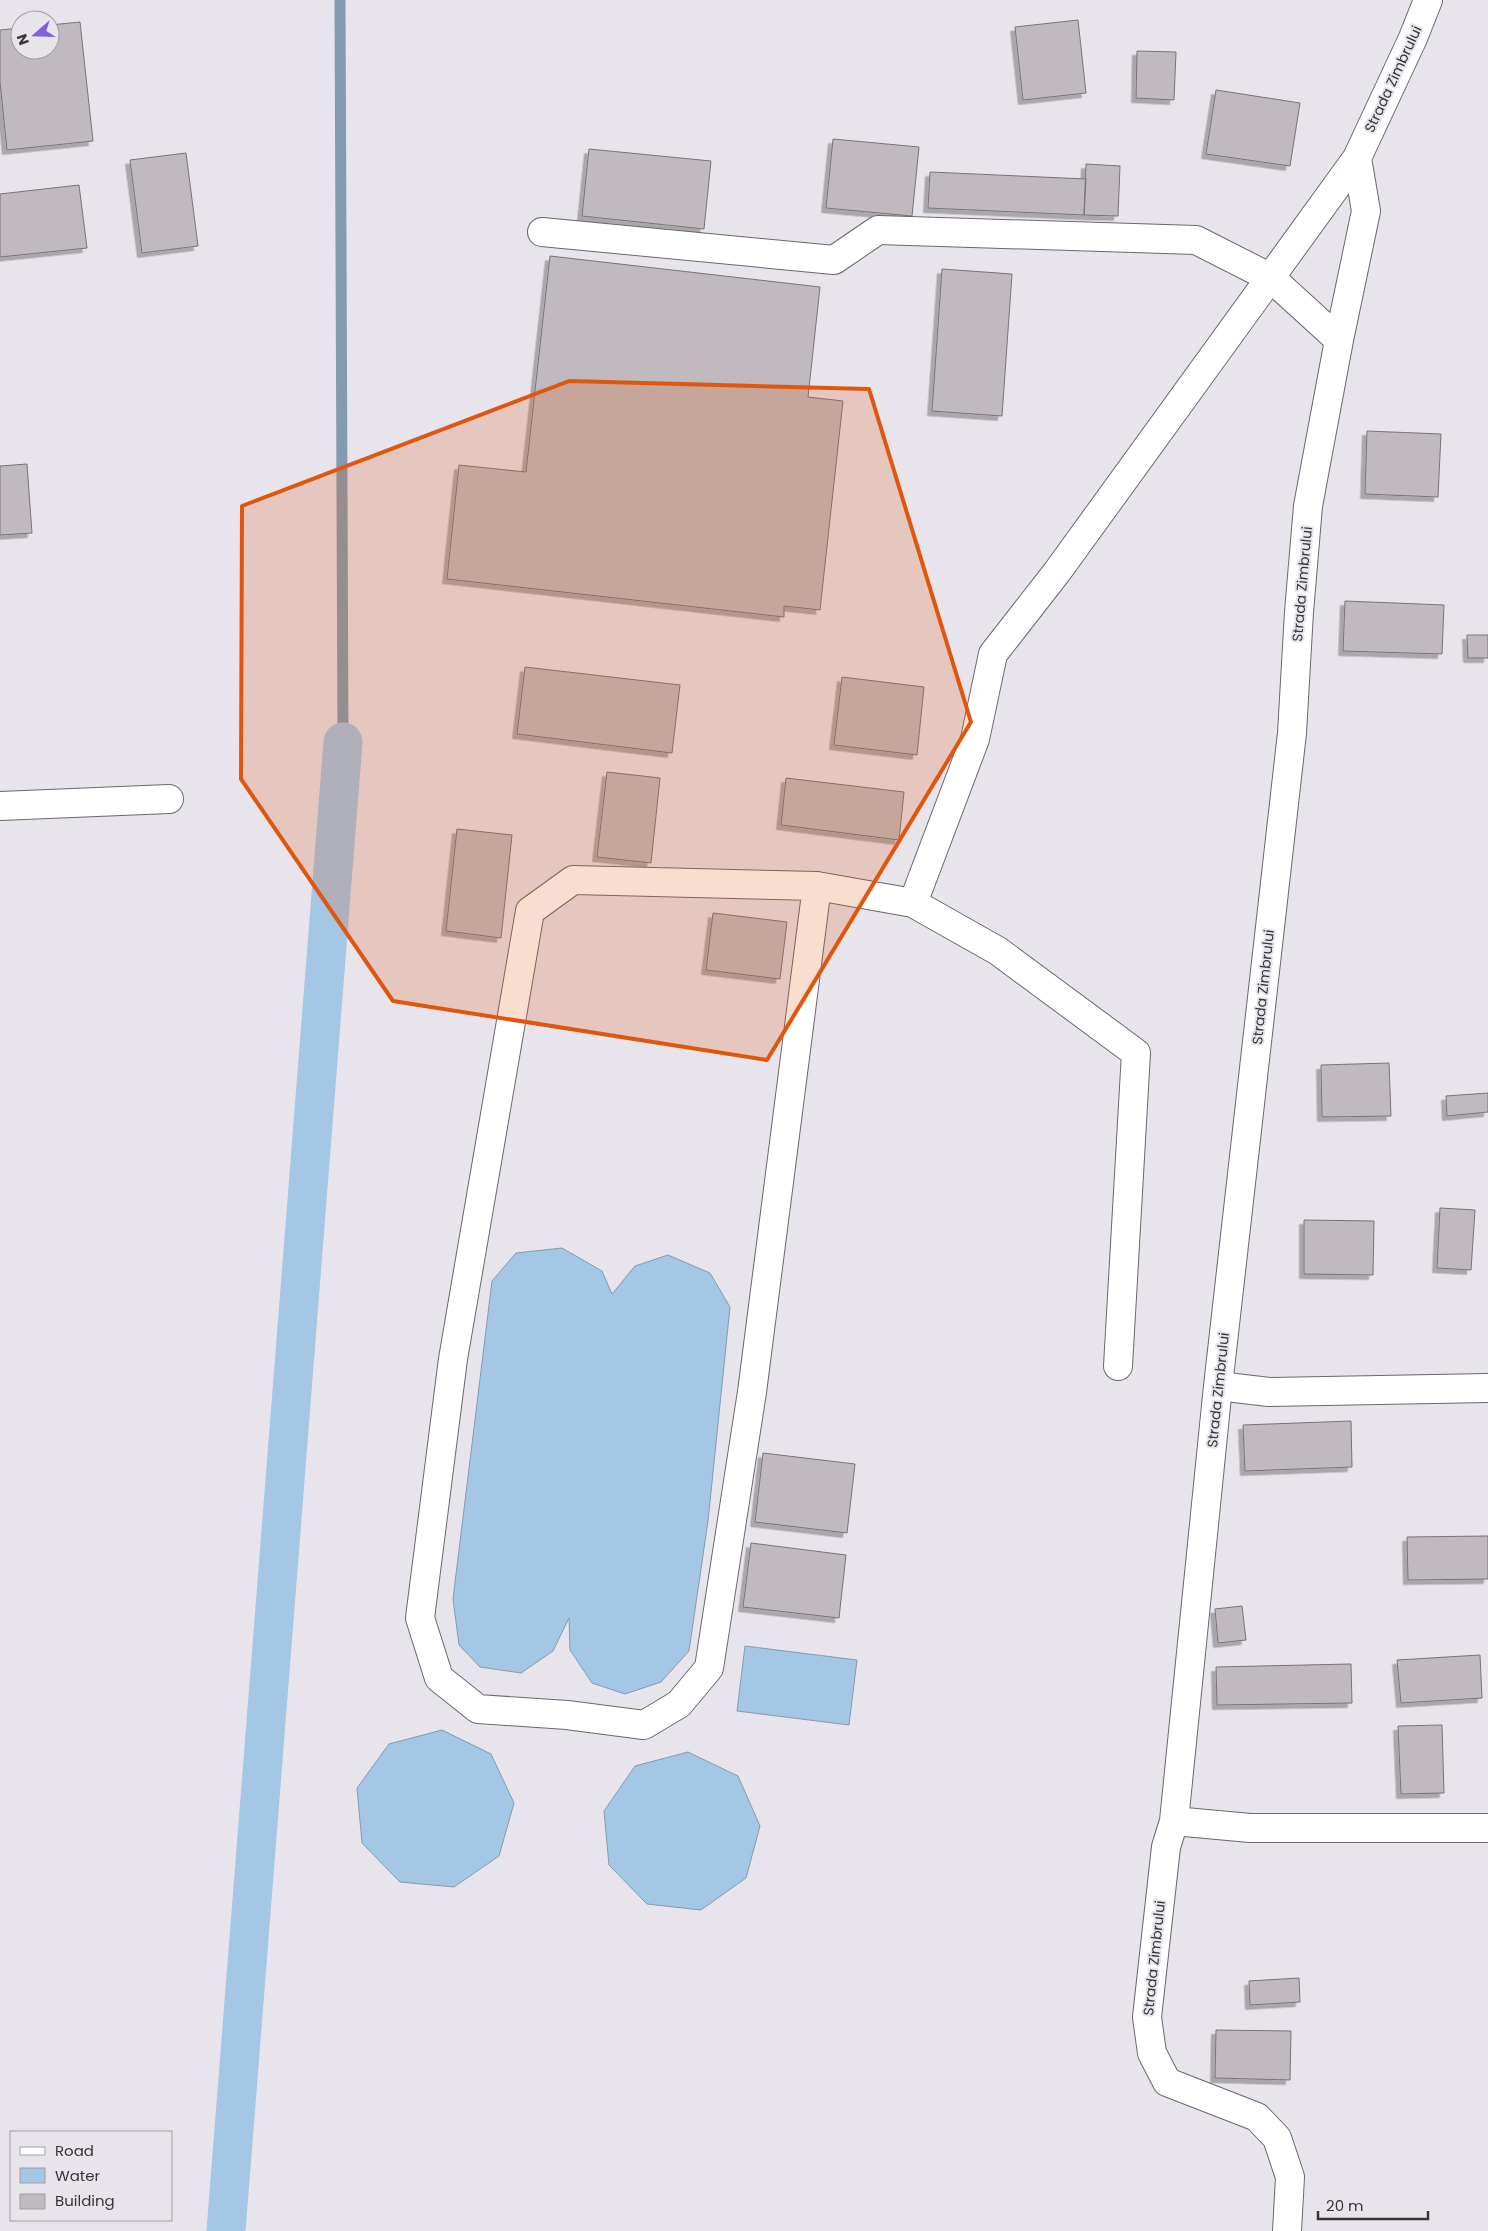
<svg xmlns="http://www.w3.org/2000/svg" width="1488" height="2231" font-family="Poppins,sans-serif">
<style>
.water{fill:#a4c7e5;stroke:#839bb1}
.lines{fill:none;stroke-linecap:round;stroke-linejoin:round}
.stream{stroke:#839bb1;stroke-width:11}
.canal{stroke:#a4c7e5;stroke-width:39}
.building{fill:#c0b9be;stroke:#787377;filter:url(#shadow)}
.minor-casing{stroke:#6b676d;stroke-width:30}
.minor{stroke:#fff;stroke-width:28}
.marked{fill:#df570e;fill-opacity:0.2;stroke:#df570e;stroke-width:4;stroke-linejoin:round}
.labels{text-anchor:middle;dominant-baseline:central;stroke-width:4;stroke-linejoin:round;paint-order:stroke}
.street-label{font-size:14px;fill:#373538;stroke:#e8e4eb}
</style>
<defs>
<filter id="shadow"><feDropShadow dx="-4.5" dy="4.5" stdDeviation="0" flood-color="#0004"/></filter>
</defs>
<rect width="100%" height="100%" fill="#e8e4eb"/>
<path class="water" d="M562,1248L602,1271L612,1294L635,1266L668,1255L710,1273L730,1307L708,1521L689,1651L661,1682L625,1694L592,1683L570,1650L569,1618L553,1651L521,1673L480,1667L459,1645L453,1599L492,1281L516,1253Z
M745,1646L857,1660L849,1725L737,1711Z
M442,1730L491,1754L514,1803L499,1856L454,1887L400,1882L362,1843L357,1788L389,1744Z
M688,1752L738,1776L760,1826L746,1878L701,1910L647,1904L609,1865L604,1811L635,1766Z"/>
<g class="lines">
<path class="stream" d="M340,0L343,742"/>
<path class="canal" d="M226,2231L343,742"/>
</g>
<path class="building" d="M1078,20L1086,93L1023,100L1015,27Z
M80,22L93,141L7,150L0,82V30L20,28V50H50V25Z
M1137,51L1176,52L1174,100L1136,98Z
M1216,90L1300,103L1290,166L1206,154Z
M833,139L919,147L912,216L826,208Z
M589,149L711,161L704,229L582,216Z
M186,153L198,246L142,253L130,160Z
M1086,164L1120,166L1118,216L1084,215Z
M930,172L1086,179L1084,215L928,208Z
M79,185L87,248L0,257V194Z
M550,256L820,287L808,397L843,401L820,610L784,606V617L447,579L459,465L526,472Z
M942,269L1012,274L1002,416L932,411Z
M1367,431L1441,434L1438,497L1365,494Z
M27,464L32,533L0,535V466Z
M1345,601L1444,605L1442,654L1343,651Z
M1467,635H1488V658H1468Z
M525,667L680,685L672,753L517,734Z
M842,677L924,687L917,755L834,745Z
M607,772L660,778L651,863L597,857Z
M786,778L904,792L899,840L781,825Z
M457,829L512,835L501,938L446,931Z
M713,913L787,922L780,979L706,970Z
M1389,1063L1391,1116L1322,1117L1321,1065Z
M1488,1093V1112L1447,1116L1446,1096Z
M1440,1208L1475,1210L1471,1270L1437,1268Z
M1304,1220L1374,1221L1373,1275L1304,1274Z
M1351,1421L1352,1467L1245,1471L1243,1425Z
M763,1453L855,1464L847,1533L755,1522Z
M1488,1536V1579L1408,1580L1407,1537Z
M751,1543L846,1555L839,1618L743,1607Z
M1242,1606L1246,1640L1218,1643L1215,1609Z
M1480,1655L1482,1698L1401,1703L1397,1660Z
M1351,1664L1352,1703L1217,1705L1216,1667Z
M1442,1725L1444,1793L1401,1794L1398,1726Z
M1299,1978L1300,2002L1250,2005L1249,1981Z
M1216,2030L1291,2031L1290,2080L1215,2078Z"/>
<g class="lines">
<defs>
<path id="minor" d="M542,232L834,260L878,230L1196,240L1271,278L1339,340
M0,806L169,799
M573,880L817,886L752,1392L709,1668L679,1704L644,1725L567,1715L478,1709L439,1678L420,1618L453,1359L530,911Z
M817,886L913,903L998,951L1136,1053L1118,1366
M913,903L975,739L993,654L1057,572L1357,158L1413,38L1428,0
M1218,1386L1269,1392L1488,1388
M1174,1821L1250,1828H1488
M1287,2231L1290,2177L1277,2138L1257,2117L1167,2082L1152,2053L1147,2017L1166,1847L1174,1821L1218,1386L1292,733L1299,612L1308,506L1339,340L1366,211L1357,158"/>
</defs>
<use href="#minor" class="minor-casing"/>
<use href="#minor" class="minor"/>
</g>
<path class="marked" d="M569,381L869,389L971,722L767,1060L393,1001L241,779L242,506Z"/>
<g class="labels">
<g class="street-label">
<text transform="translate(1393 79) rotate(-65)">Strada Zimbrului</text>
<text transform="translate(1302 584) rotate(-85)">Strada Zimbrului</text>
<text transform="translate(1263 987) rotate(-84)">Strada Zimbrului</text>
<text transform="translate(1218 1390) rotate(-84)">Strada Zimbrului</text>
<text transform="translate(1154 1958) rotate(-84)">Strada Zimbrului</text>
</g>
</g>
<rect x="10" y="2131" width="162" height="90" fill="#e8e4eb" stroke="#a19ea3"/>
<rect x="20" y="2147" width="25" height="8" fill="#ffffff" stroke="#a19ea3"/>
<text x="55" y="2156" font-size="15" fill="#373538">Road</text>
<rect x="20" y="2168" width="25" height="15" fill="#a4c7e5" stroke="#a19ea3"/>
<text x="55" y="2181" font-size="15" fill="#373538">Water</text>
<rect x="20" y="2194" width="25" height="15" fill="#c0b9be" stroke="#a19ea3"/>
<text x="55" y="2206" font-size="15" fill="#373538">Building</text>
<g transform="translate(35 35) rotate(250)"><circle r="24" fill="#e8e4eb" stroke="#a19ea3"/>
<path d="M0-4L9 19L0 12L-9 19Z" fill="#815fda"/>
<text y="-8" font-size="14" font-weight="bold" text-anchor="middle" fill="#373538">N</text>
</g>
<path d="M1318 2211v8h110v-8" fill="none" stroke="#373538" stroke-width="2.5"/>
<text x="1326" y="2211" font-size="15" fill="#373538" stroke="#e8e4eb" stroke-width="4" paint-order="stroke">20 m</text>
</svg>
